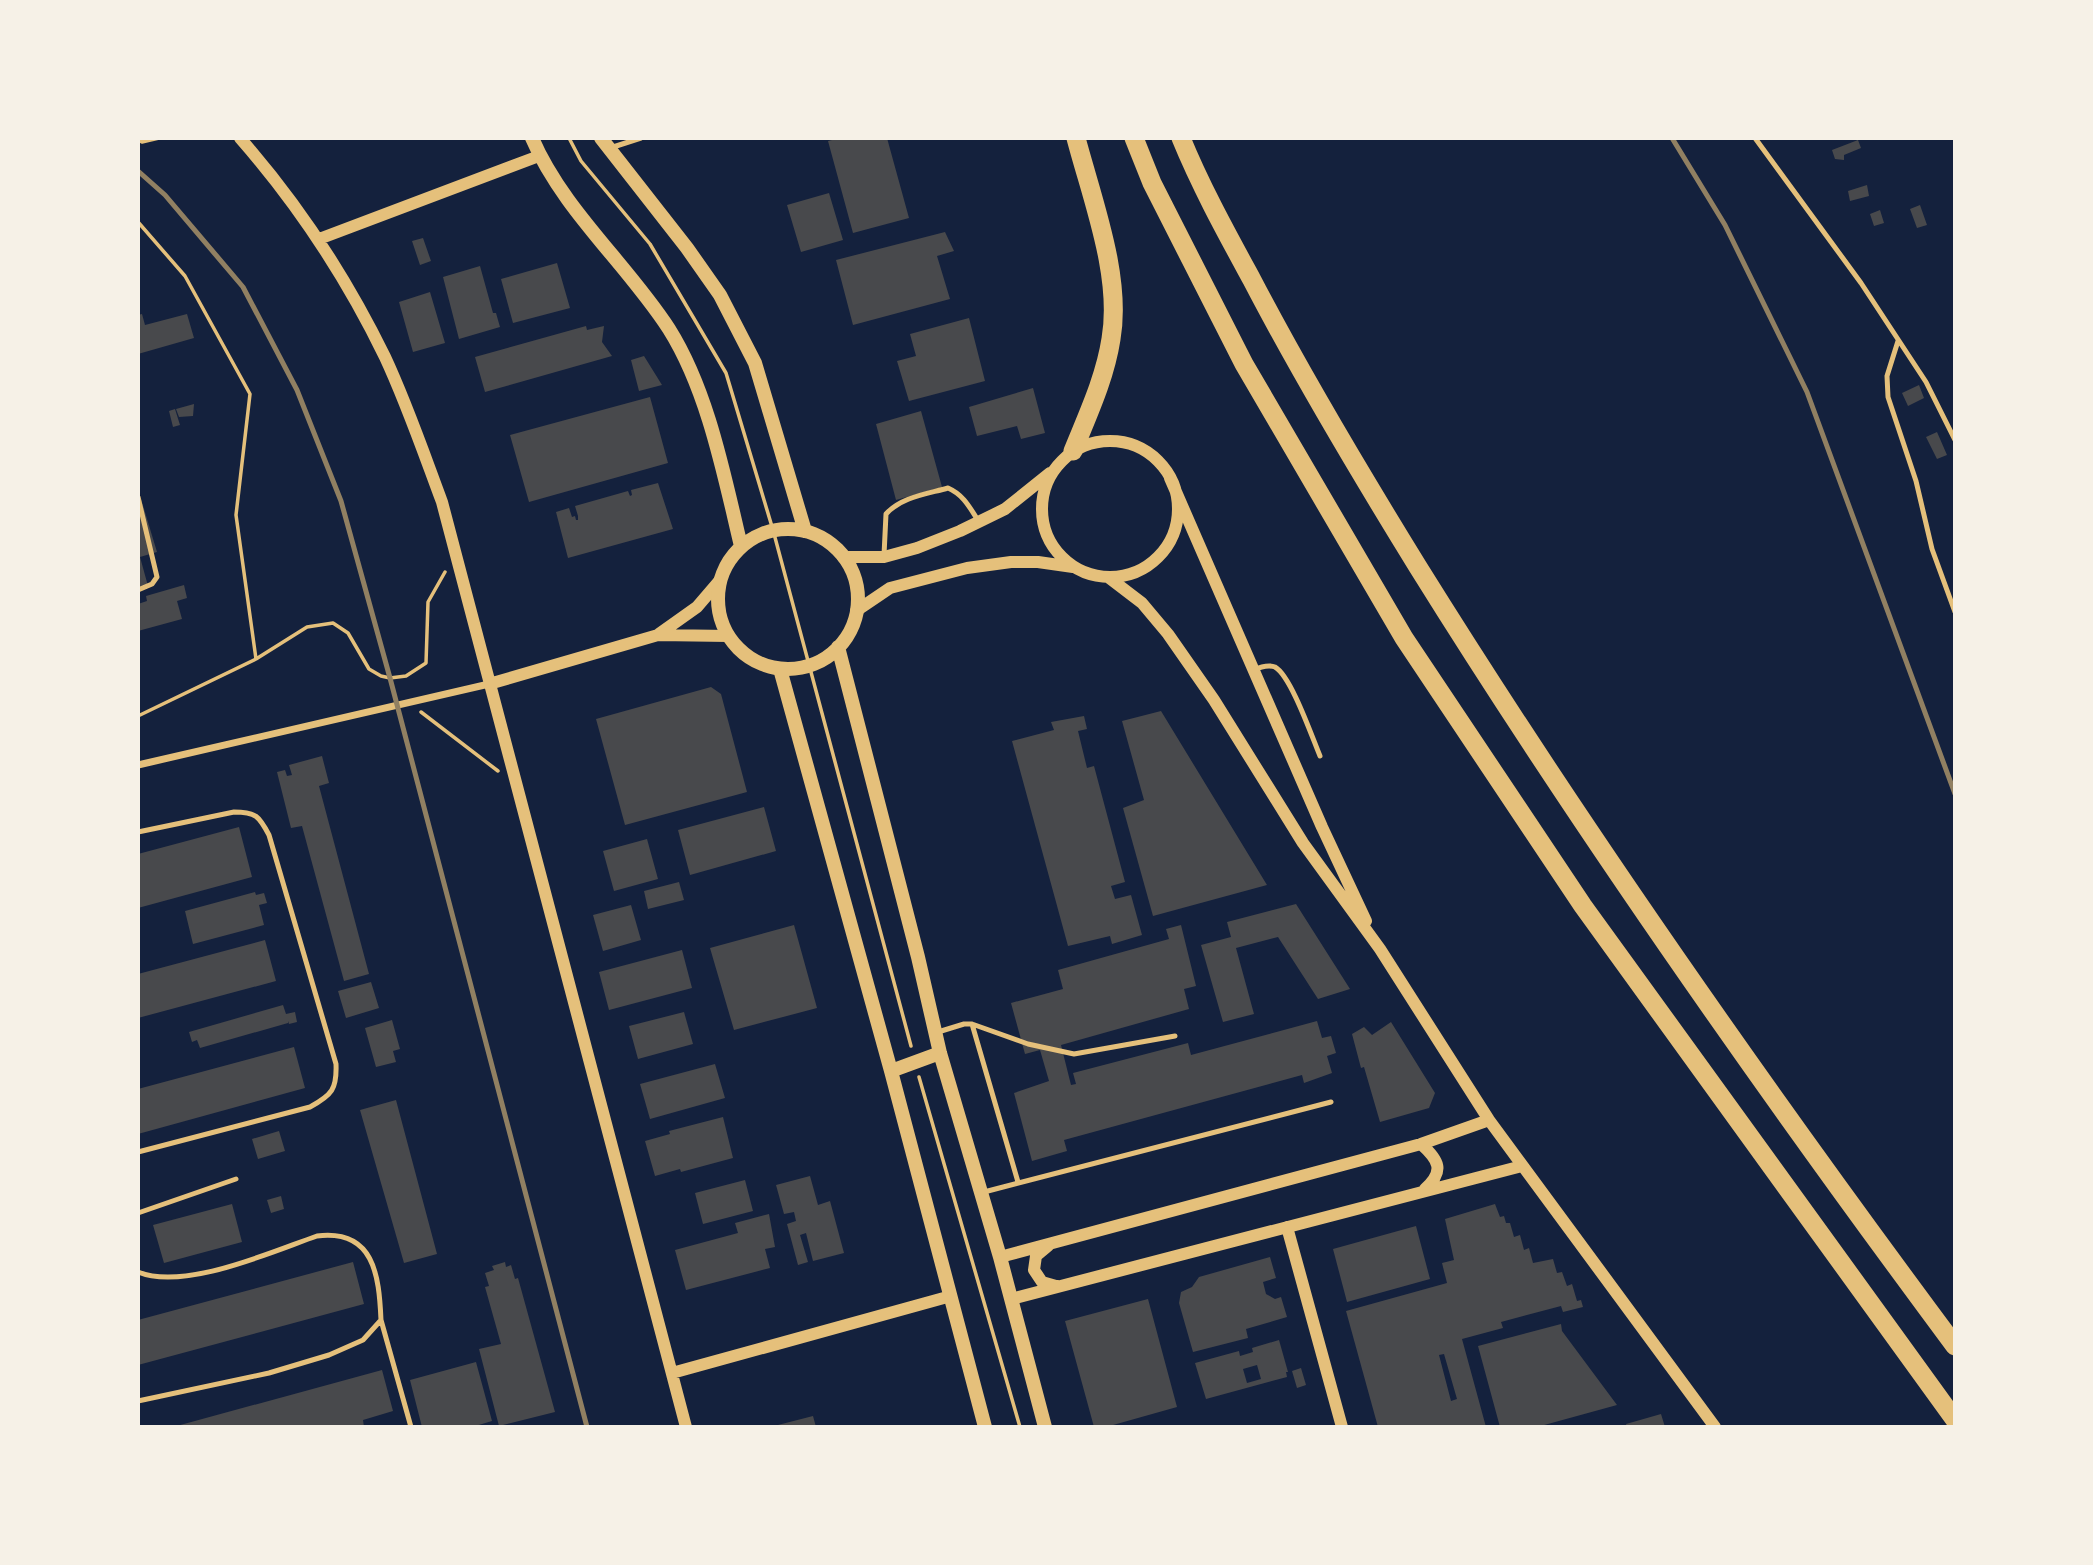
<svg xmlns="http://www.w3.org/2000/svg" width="2093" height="1565" font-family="'Exo 2',sans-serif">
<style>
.building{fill:#48494c;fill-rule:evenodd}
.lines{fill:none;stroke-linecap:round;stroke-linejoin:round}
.path{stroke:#e5c07b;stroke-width:3.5}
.service{stroke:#e5c07b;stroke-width:5}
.minor{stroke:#e5c07b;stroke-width:7}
.tertiary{stroke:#e5c07b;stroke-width:12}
.secondary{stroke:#e5c07b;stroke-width:14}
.motorway{stroke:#e5c07b;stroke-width:19}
.rail{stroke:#918062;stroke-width:5}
</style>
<rect width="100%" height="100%" fill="#14213d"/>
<path class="building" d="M840,138H887L909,218L853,233L828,141Z
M1858,140L1861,148L1844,155V160L1835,159L1832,150Z
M1867,185L1869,196L1850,201L1848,191Z
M829,193L843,240L801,252L787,205Z
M1920,205L1927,225L1917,228L1910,209Z
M1880,210L1884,223L1874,226L1870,214Z
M945,232L954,251L937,256L950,299L853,325L836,260Z
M423,238L431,261L420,265L412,241Z
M557,263L570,308L513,323L501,279Z
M480,266L493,313H496L500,327L459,339L443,277Z
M430,292L445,343L413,352L399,302Z
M142,314L145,325L187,314L194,338L138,354V315Z
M969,318L985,381L909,401L897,361L916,356L910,334Z
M586,326L587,330L604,326L602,342L612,356L485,392L475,357Z
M644,356L662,385L639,391L631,360Z
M1919,385L1924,398L1908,406L1902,393Z
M1033,388L1045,433L1021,439L1017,426L977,436L969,407Z
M650,397L668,463L529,502L510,435Z
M194,404L193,416L179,417L176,409Z
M175,409L180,425L173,427L169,411Z
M921,411L942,487L896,500L876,424Z
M1937,432L1947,455L1937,459L1926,437Z
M658,483L673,529L568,558L556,512L569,508L572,517L575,516L576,520H578V516L575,506L628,491L630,496L632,495L631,490Z
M138,489L157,552L140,557L148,586L138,589Z
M184,585L187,598L177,601L182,619L138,631V604L147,601L146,596Z
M711,687L721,694L747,792L625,825L596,719Z
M1161,711L1267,885L1153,916L1123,808L1144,800L1122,721Z
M1084,716L1087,729L1078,731L1087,768L1094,766L1125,882L1111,886L1115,899L1131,895L1142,935L1112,944L1110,936L1068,946L1012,741L1054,730L1051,722Z
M322,756L329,783L319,786L369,974L344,981L302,826L291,828L277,772L285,770L287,776L292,775L289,765Z
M764,807L776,851L690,875L678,830Z
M239,827L252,877L138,908V854Z
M647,839L658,879L614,891L603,851Z
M679,882L684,900L648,909L644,891Z
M255,892L256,895L264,893L267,903L259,905L264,925L193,944L185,911Z
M1296,904L1350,989L1318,999L1278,937L1236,948L1254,1014L1223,1022L1201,945L1231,937L1227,922Z
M631,905L641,940L603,951L593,915Z
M794,925L817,1008L734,1030L710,948Z
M1181,925L1196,986L1184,989L1189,1009L1061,1045L1071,1085L1076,1084L1073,1073L1188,1043L1191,1055L1317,1021L1322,1038L1331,1036L1336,1053L1327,1056L1332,1073L1304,1083L1302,1075L1064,1140L1067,1151L1032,1161L1014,1093L1049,1081L1040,1050L1025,1054L1011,1003L1063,989L1058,970L1169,939L1166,929Z
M265,940L276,981L138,1018V974Z
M682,950L692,988L609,1010L599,972Z
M371,982L379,1008L346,1018L338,991Z
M283,1005L286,1014L295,1012L297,1022L289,1024L288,1021V1023L200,1048L197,1040L192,1042L189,1032Z
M684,1012L693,1044L638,1059L629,1026Z
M392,1020L400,1049L393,1051L396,1062L376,1067L365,1028Z
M1391,1022L1435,1093L1429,1108L1380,1122L1364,1067L1361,1068L1352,1034L1364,1027L1372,1035Z
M294,1047L305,1088L138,1134V1089Z
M715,1064L725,1098L650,1119L640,1084Z
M396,1100L437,1254L404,1263L360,1110Z
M723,1117L733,1158L681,1172L680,1169L655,1176L645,1141L670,1134L669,1131Z
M279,1131L285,1151L258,1159L252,1139Z
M810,1176L818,1205L830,1201L844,1253L813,1261L806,1233L800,1235L808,1262L798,1265L787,1224L796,1221L794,1212L784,1214L776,1185Z
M745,1180L753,1211L703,1224L695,1193Z
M281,1196L284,1209L271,1213L267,1200Z
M232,1204L242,1242L164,1263L153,1225Z
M1495,1204L1500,1217L1504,1216L1506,1223H1510L1514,1237L1520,1235L1524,1250L1529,1248L1533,1263L1553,1259L1557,1273L1562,1272L1567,1286L1572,1284L1577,1301L1581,1300L1583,1307L1563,1312L1561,1306L1501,1322L1503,1328L1462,1339L1486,1427H1378L1346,1311L1447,1283L1442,1263L1454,1260L1445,1219ZM1444,1354L1457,1399L1451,1401L1439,1355Z
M769,1214L775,1247L765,1249L770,1268L686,1290L675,1250L738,1233L735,1223Z
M1416,1226L1430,1279L1347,1302L1333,1249Z
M1270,1257L1276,1278L1263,1282L1266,1294L1275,1299L1281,1297L1287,1317L1246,1329L1248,1338L1193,1352L1179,1303L1181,1292L1192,1287L1199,1277Z
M353,1262L364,1304L138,1365V1320Z
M505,1262L506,1267L511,1265L515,1279L518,1278L555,1412L499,1426L479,1349L501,1344L485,1287L489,1286L485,1273L494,1270L492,1266Z
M1148,1299L1177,1407L1106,1427H1094L1065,1321Z
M1561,1324L1562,1331L1617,1405L1537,1427H1500L1478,1346Z
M1279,1340L1288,1372H1286L1287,1377L1206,1399L1195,1363L1239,1351L1240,1356L1253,1352L1252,1348ZM1257,1365L1261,1379L1247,1383L1243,1369Z
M476,1362L492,1421L472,1427H422L410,1380Z
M1301,1368L1306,1385L1297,1388L1292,1371Z
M382,1370L393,1411L363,1420L364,1427H173Z
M1661,1414L1665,1427H1627L1626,1424Z
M813,1416L816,1427H775L774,1426Z"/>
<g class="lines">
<path class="path" d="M569,138L581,161L650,244L726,373L773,530L911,1046
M138,140L142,142L159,138
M138,222L185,276L250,394L236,515L256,659
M421,712L498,771
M138,716L256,659L307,627L333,623L348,633L369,669L381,676L390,678L406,676L426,663L428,602L445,572
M919,1077L1020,1427"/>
<path class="service" d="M1755,138L1861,283L1926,382L1955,440
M610,148L641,138
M1898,341L1887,376L1888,397L1916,481L1932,549L1955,612
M138,497L157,577L152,584L138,590
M884,555L886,514C901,497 927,494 948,488C964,495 970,508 979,522
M1253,670C1260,667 1268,664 1275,667C1291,676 1312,737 1320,756
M138,832L234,812C256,812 259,816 269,835L336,1064C337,1089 332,1095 310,1107L138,1152
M972,1024L1018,1182
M938,1032L964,1024H972L1028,1044L1074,1054L1175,1036
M984,1192L1331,1102
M138,1213L236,1179
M138,1272C184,1291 271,1252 317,1236C374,1229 379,1275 381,1320L363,1340L329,1355L269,1373L138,1401
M381,1320L411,1427"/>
<path class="minor" d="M138,765L489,684"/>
<path class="tertiary" d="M240,138C297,203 347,279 385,357C407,404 424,454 442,502L686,1427
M319,239L539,156
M1042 509a68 68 0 1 1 136 0a68 68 0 1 1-136 0Z
M1170,478L1322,827L1366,921
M843,557H884L917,548L960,531L1005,509L1050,473
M1108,577L1142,603L1168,634L1214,700L1303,843L1380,949L1489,1120L1715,1427
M856,611L890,588L967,568L1011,562H1038L1073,567
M659,634L697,607L721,579
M489,684L658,635L729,636
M1421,1144C1439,1160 1445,1171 1425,1189
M1287,1227L1342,1427
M1048,1246L1036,1256L1034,1270L1042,1282L1056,1286
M1000,1257L1421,1144L1489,1120
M1011,1299L1522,1166
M672,1373L951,1296"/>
<path class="secondary" d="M532,138C563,210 627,264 669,329C708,391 724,475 741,546
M601,138L687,248L720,295L755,363L805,531
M718 599a70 70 0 1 1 140 0a70 70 0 1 1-140 0Z
M838,647L918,957L940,1053L1000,1257L1045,1427
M780,669L891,1071L985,1427
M891,1071L940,1053"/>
<path class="motorway" d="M1134,138L1152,183L1244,364L1404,638L1583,906L1955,1420
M1181,138C1201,187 1227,234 1252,280C1303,378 1360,473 1418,567C1585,835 1767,1093 1955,1346
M1073,451C1088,414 1105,378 1111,339C1122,276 1092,199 1076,138"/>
<path class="rail" d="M1672,138L1725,225L1807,392L1955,794
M138,171L165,195L243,287L297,390L341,501L390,678L587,1427"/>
</g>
<rect width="2093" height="1565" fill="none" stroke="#f6f1e7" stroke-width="280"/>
</svg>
